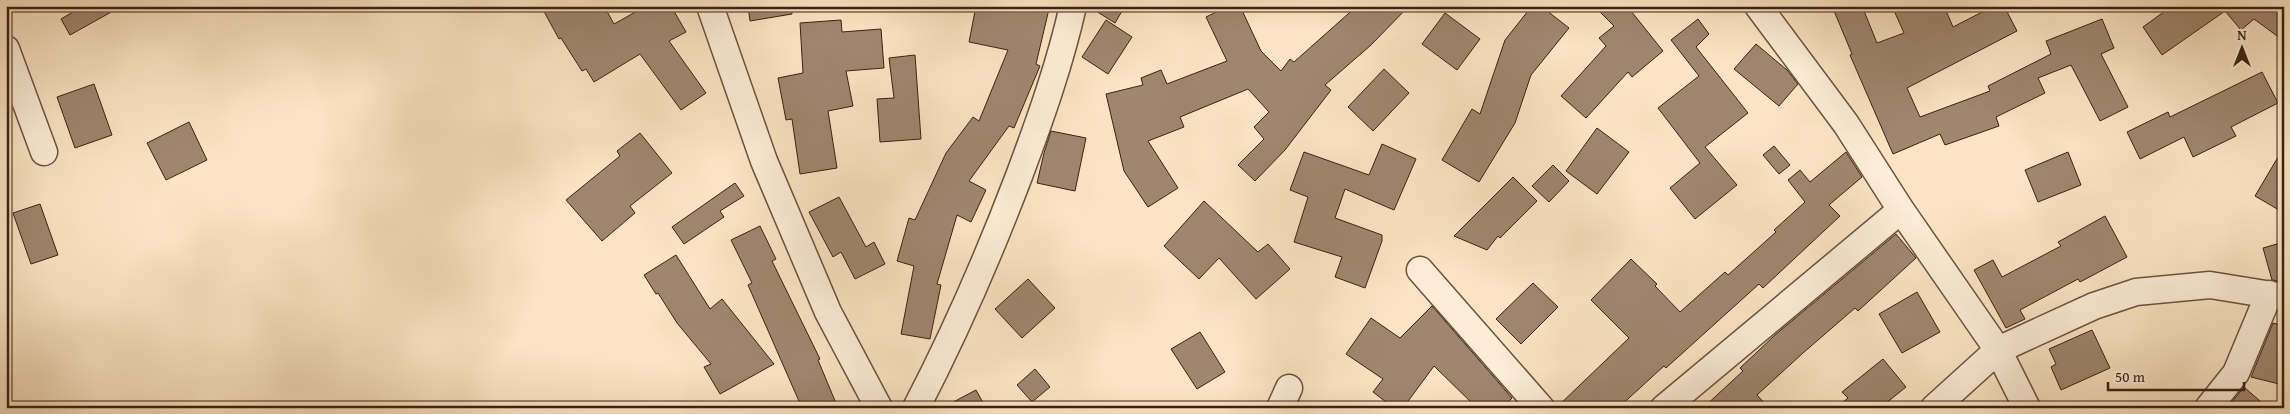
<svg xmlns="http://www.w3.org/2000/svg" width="2290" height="414" font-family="'Gentium Book Plus',serif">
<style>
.building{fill:#9f866e;stroke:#3c2112}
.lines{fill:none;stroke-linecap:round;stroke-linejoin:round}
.minor-casing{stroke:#6c523e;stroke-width:29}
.minor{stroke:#fcedd8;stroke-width:26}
</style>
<rect width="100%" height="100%" fill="#fae4c3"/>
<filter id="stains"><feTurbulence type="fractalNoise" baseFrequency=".004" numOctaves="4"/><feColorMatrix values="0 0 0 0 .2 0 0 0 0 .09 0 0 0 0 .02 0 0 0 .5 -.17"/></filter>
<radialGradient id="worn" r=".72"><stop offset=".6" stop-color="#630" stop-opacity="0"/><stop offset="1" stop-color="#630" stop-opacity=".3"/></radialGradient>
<path class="building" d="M83,6H122L70,35L61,19Z
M541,6H604L614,24L646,6H671L686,32L669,41L706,93L681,110L640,54L594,82L586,69L582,71L561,38L559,39Z
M748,6H792V14L750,21Z
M976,6H1035L1049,9L1036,64L1040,66L1014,128L1009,126L969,181L986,190L971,222L957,215L937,284L941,285L930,339L901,334L914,266L897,261L909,218L915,220L946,153L973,117L979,121L1008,50L969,42Z
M1088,6H1125L1115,23Z
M1229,6H1240L1261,51L1281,71L1290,59L1294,62L1357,6H1409L1371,45L1325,85L1331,90L1285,150L1255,181L1238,165L1264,139L1254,127L1269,112L1248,89L1180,117L1184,127L1148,141L1178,188L1148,207L1124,171L1106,94L1143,85L1141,78L1161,70L1167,84L1227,61L1206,17Z
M1532,6H1541L1569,28L1531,75L1515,123L1479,182L1442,160L1472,109L1480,114L1505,40Z
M1594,6H1627L1663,51L1632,77L1628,72L1586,118L1561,96L1606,46L1599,38L1614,26Z
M1832,6H1862L1877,43L1904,33L1892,6H1944L1953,27L1994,6H2004L2017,31L1907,88L1920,117L1990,91L1988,86L2051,54L2046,41L2102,19L2114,48L2101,54L2128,107L2100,121L2071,65L2038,78L2045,93L1996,117L1999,126L1945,145L1940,134L1893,154L1850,55L1852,54Z
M2172,6H2284V41L2254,19L2241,30L2225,11L2162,55L2143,27Z
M1445,13L1480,39L1457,70L1422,44Z
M1698,19L1709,34L1696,47L1748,113L1705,147L1737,185L1695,219L1670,188L1700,163L1658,108L1699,76L1671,40Z
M841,20L842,32L881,29L884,68L846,71L853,106L828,111L837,168L800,174L792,119L786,120L778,78L803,73L800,23Z
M1106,20L1132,37L1108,74L1082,57Z
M1756,44L1787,70L1798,84L1779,106L1734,69Z
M915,55L921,139L880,142L877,99L894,98L889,58Z
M1384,69L1409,93L1373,131L1348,107Z
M2262,72L2278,103L2231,127L2236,136L2193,157L2184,137L2140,159L2127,132L2168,112L2170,117Z
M94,84L112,135L75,148L57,97Z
M189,122L207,160L166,180L147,143Z
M1597,128L1629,152L1597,194L1566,171Z
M1051,131L1086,138L1075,191L1037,183L1044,153Z
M640,133L672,173L630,206L635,213L602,241L566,200L620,156L617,151Z
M1382,144L1416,159L1394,210L1345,189L1335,218L1382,235V241L1365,288L1335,277L1342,257L1294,242L1308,197L1290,190L1304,152L1369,175Z
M1774,146L1790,165L1779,174L1763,155Z
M2284,147V213L2255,196Z
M1846,152L1862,177L1829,205L1840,216L1763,288L1759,284L1666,368L1664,366L1618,408H1556L1629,338L1591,300L1631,259L1657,284L1655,286L1680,312L1725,272L1728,275L1776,232L1774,230L1805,202L1788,180L1800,170L1810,182Z
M2068,152L2081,185L2038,202L2025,170Z
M1553,165L1569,181L1549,202L1532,186Z
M1513,177L1537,201L1500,238L1498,236L1487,250L1454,236Z
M735,183L744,196L720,211L724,217L684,244L672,227Z
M839,197L866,247L874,242L885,264L855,279L841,252L833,257L809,212Z
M1204,201L1258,252L1268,244L1290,269L1256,299L1219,258L1199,279L1164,246Z
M40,204L58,255L31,264L13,213Z
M2105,216L2127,257L2080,282L2078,279L2020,310L2025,319L2006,328L1974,270L1993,260L2002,277L2061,246L2058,242Z
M760,226L776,259L772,261L820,359L818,360L838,408H802L748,285L752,283L731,240Z
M1896,234L1916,258L1858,311L1855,308L1803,353L1757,395L1769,408H1703L1743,371L1740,368L1775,335Z
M2284,242V282L2272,280L2263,248Z
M676,255L710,309L722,299L774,364L720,394L704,367L711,364L677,323L658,293L656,294L644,275Z
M1028,279L1055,308L1022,338L995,309Z
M1533,283L1558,307L1521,344L1496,319Z
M1917,292L1940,332L1902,353L1879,314Z
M1432,306L1512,398L1503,408H1477L1434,366L1403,408H1394L1373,392L1383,379L1346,354L1371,318L1400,338Z
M2273,323L2284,326V366L2279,384L2251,377Z
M2092,330L2110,368L2061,390L2051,367L2056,364L2049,349Z
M1200,332L1225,372L1197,389L1171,349Z
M1883,359L1906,387L1880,408H1836L1848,398L1842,392Z
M1035,369L1050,387L1032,402L1017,385Z
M2244,387L2268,408H2227Z
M976,390L986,408H942Z"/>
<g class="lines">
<defs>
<path id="minor" d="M710,6L764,161L828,312L879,408
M1758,6L1846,124L1901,210L1998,350L2027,408
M6,49L44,152
M1420,270L1541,408
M916,408C955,333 989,255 1019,176C1040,120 1060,64 1073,6
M1280,408L1289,388
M1664,408L1901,210
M1934,408L1998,350L2094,306L2136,292L2210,285L2284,297
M2208,408L2236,373L2269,294"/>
</defs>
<use href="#minor" class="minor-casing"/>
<use href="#minor" class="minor"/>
</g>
<rect width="2290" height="414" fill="none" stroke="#fae4c3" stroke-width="25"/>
<rect x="8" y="8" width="2275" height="399" fill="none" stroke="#3c2112" stroke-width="2.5"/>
<rect x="12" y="12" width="2265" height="389" fill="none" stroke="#3c2112"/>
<g transform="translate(2242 48)" stroke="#fcedd8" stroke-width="4" paint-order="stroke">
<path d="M0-4L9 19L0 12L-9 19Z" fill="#3c2112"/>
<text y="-8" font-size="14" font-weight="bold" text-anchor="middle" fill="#3c2112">N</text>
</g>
<path d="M2108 382v8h136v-8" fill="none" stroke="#3c2112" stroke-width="2.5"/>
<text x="2115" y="382" font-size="15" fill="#3c2112" stroke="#fcedd8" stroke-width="4" paint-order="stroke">50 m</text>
<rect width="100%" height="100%" filter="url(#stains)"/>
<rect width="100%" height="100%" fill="url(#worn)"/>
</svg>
